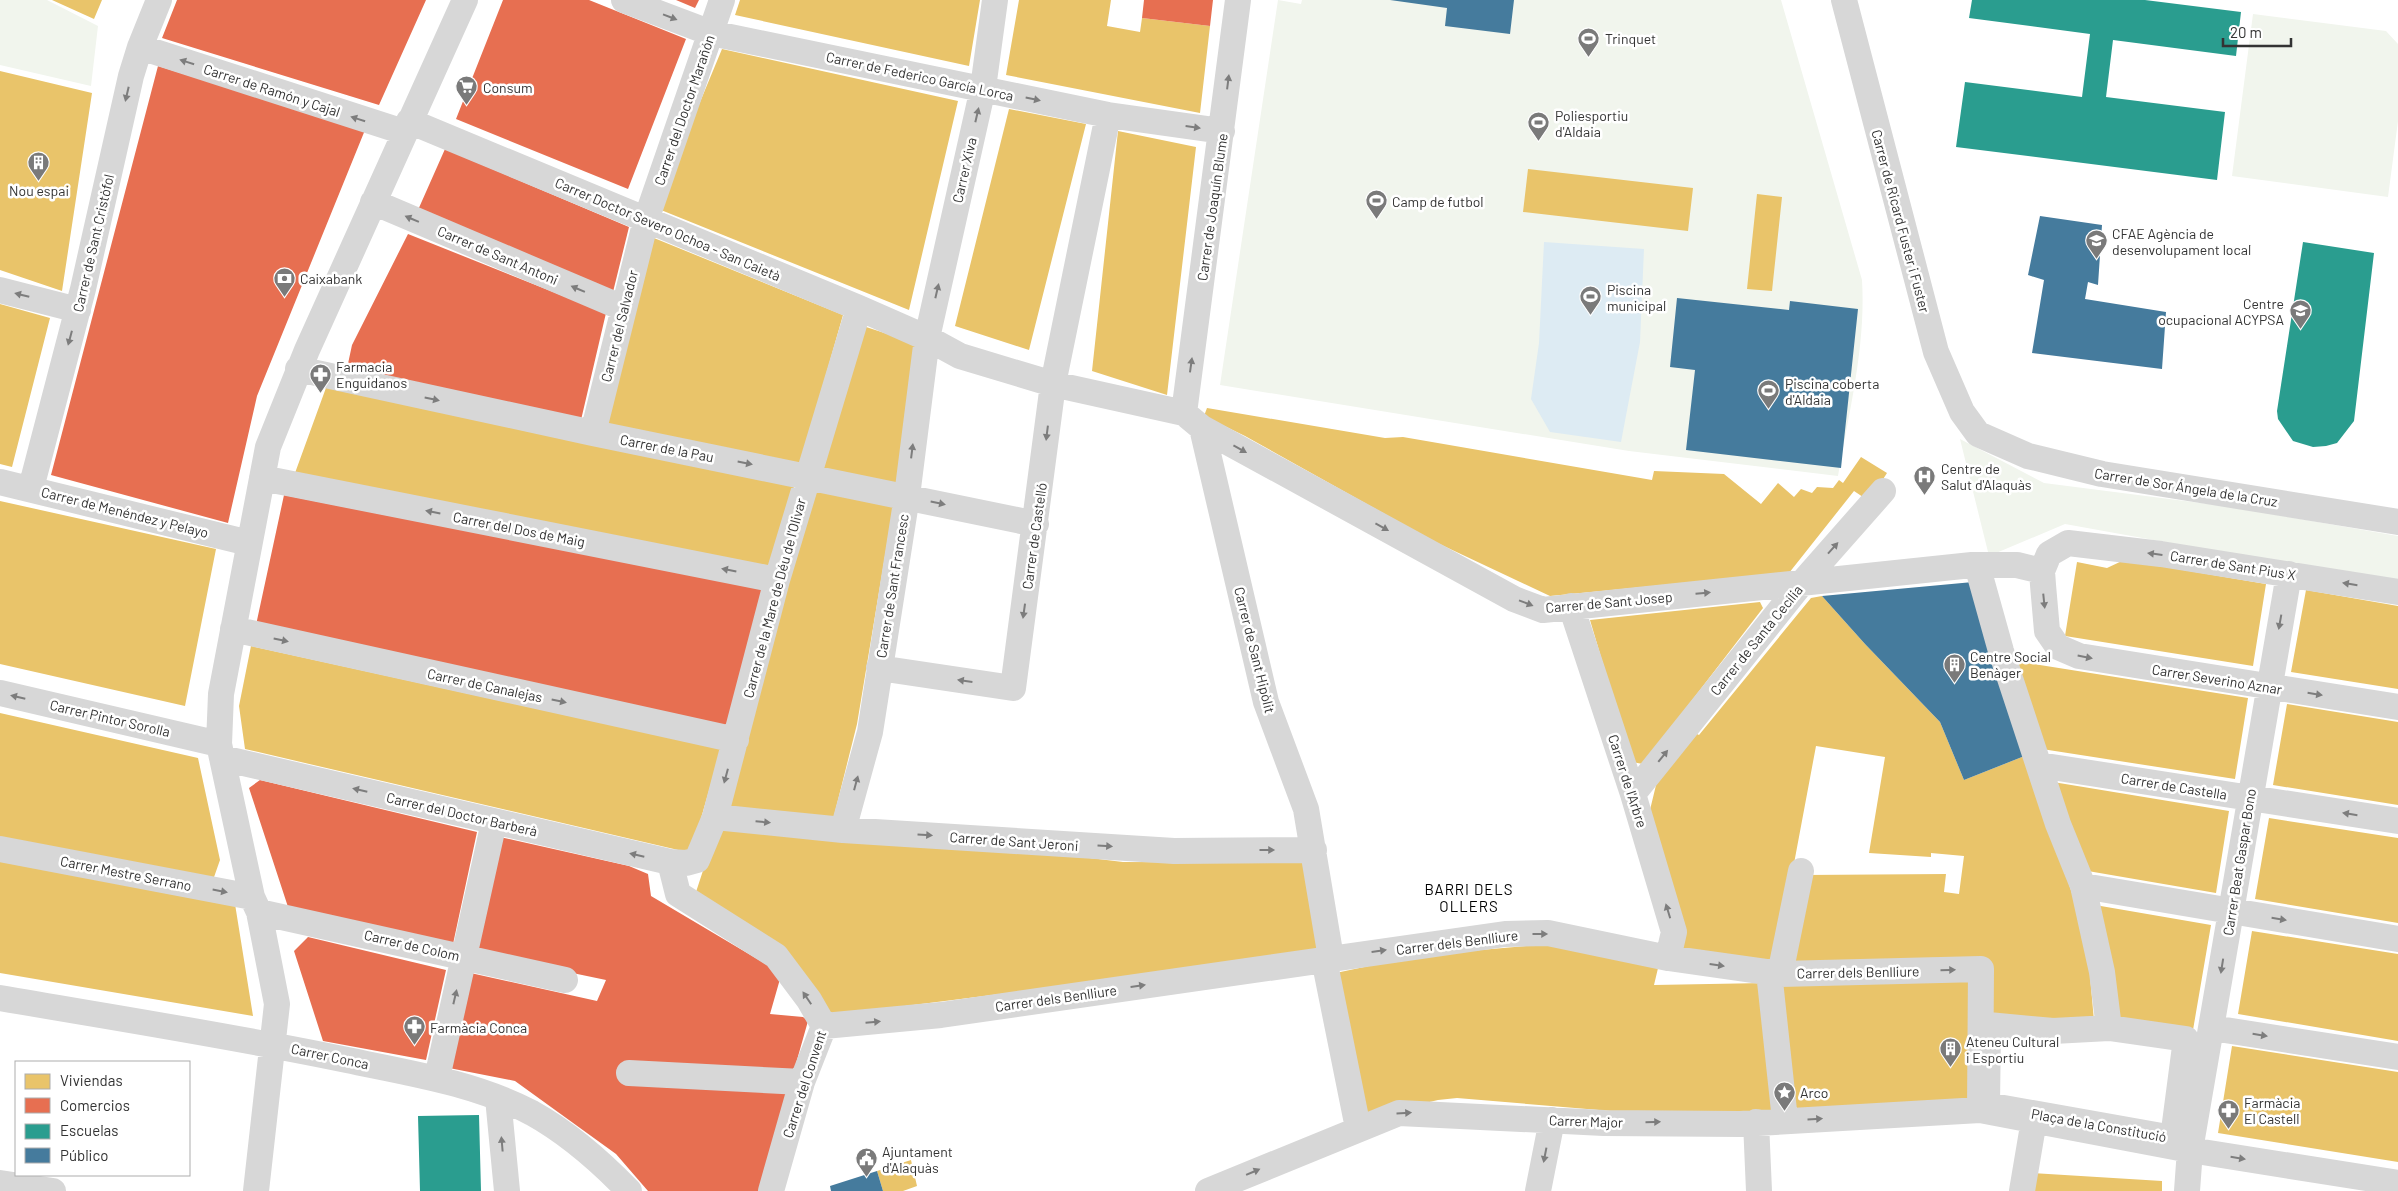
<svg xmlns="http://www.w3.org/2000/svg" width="2398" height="1191" font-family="Barlow,sans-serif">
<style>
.green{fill:#f1f5ed}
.water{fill:#ddebf3}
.homes{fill:#e9c46a}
.shops{fill:#e76f51}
.schools{fill:#2a9d8f}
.public{fill:#457b9d}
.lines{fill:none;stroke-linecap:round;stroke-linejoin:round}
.minor{stroke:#d7d7d7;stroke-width:26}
.oneway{fill:#7d7d7d}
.labels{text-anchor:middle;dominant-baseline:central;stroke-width:5;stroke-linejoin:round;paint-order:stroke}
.poi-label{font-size:14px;fill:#333;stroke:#fff;text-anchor:start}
.street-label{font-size:14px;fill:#333;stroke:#fff}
.neighbourhood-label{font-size:15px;letter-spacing:1px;fill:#000;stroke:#fff}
</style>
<rect width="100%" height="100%" fill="#fff"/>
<path class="green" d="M0,0H47L98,26L91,86L0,65Z
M1278,0L1301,4L1302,0H1781L1862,280C1866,346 1849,411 1838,476L1629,451L1220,385Z
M2253,14L2386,31L2398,44V121L2388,197L2232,176Z
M1960,439L2044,483L2232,507L2398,536V584L2065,524L1989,556Z"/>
<path class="water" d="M1544,242L1644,249L1640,342L1621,442L1550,432L1531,399L1539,343Z"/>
<path class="homes" d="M52,0H102L94,19Z
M740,0H980L969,66L735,15Z
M1019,0H1111L1107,26L1140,32L1142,18L1210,26L1200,113L1006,75Z
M722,49L958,101L909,310L656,208Z
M0,71L92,93L62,291L0,270Z
M1009,109L1086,124L1029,350L955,326Z
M1118,131L1196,147L1167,395L1092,371Z
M1528,169L1693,188L1688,231L1523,212Z
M1757,194L1782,197L1772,291L1747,289Z
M654,238L843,315L800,466L604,425Z
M0,304L50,318L12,467L0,464Z
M860,325L918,344L897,483L816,469Z
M327,385L795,483L770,572L295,473Z
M1207,408L1385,438L1403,437L1652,480L1654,471L1724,474L1761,504L1778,483L1794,497L1801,489L1812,493L1817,487L1833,488L1839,480L1843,483L1861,457L1887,473L1869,501L1854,491L1789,573L1550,596L1431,540L1245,436L1204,416Z
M816,487L894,502L857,724L833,820L724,810Z
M0,501L216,549L185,706L0,664Z
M2124,560L2266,584L2253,666L2065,636L2077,562L2107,568Z
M2306,590L2398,606V689L2291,672Z
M1822,596L1865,644L1940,722L1964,780L2027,755L2080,918L2088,953L2094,1021L1989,1020L1985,959L1785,966L1804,875L1946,874L1944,892L1959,894L1964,856L1931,853V857L1869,853L1885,757L1816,746L1775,965L1683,954L1649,814L1657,781L1697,734L1699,735L1811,598Z
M1760,602L1763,608L1643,764L1632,762L1590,620Z
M251,646L721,749L691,853L245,749L239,706Z
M2014,661L2248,698L2235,779L2042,749Z
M2287,704L2398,722V805L2273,785Z
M0,713L198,758L220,860L213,880L0,838Z
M2053,782L2229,811L2216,893L2082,870Z
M2269,818L2398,838V923L2255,899Z
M717,828L1065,855L1123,862L1309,863L1323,953L826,1016L695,895Z
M0,859L235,904L253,1016L0,973Z
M2095,905L2211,925L2193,1030L2113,1022Z
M2252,931L2398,954V1041L2238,1014Z
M1528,941L1659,964L1654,985L1765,983L1778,1112H1623L1457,1098L1438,1100L1366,1117L1331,974L1468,945L1469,951L1526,946Z
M1976,977L1971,1102L1790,1111L1775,982Z
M2232,1046L2398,1072V1162L2218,1133Z
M911,1160L917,1186L903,1191H883L877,1171Z
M2032,1173L2162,1181V1191H2031Z"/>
<path class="shops" d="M177,0H426L379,105L162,38Z
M503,0H589L686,39L628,189L456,119Z
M676,0H699L695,8Z
M1144,0H1213L1210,26L1142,18Z
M158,66L365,130L257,396L228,523L51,475Z
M445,149L629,227L613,292L418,210Z
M408,234L606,313L581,420L346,373L352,345Z
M284,495L764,589L727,730L256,625Z
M260,780L477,832L453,944L289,910L249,788Z
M500,837L629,866L648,874L651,896L776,970L780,979L770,1014L803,1017L808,1021L760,1191H648L616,1154L515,1081L444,1067L466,972L597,1001L606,980L472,952Z
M308,937L446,970L426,1060L323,1041L294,951Z"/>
<path class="schools" d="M1972,0H2145L2241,12L2236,56L2113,40L2106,97L2225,112L2217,180L1956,147L1965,82L2082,97L2090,34L1969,18Z
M2303,242L2374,253L2354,421L2337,443L2326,446L2313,447L2293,441L2278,419L2277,411Z
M479,1115L481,1191H420L418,1116Z"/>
<path class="public" d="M1390,0H1514L1510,34L1445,26L1447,8Z
M2040,216L2102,225L2098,285L2088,282L2085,299L2166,312L2162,369L2032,353L2044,280L2028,275Z
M1677,298L1789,310L1790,301L1858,309L1841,468L1686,450L1695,370L1670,367Z
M1973,582L2027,755L1964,780L1940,722L1865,644L1822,596Z
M877,1171L883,1191H831L830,1186Z"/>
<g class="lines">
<path class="minor" d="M624,0L711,33L1108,115L1222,131
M1844,0L1936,352L1962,412L1978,434L2028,456L2102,474L2398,522
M140,47L404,132
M409,121L859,308L927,338L960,356L1053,384L1184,413L1202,428L1514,599L1543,610L1972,565H2017L2042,571
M373,202L623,308
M0,290L78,310
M298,369L593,433L1036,524
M1184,413L1238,0
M1202,428L1266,702L1306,809L1331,958
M593,433L646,220L722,0
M262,478L777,580
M0,482L249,543
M31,488L83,289L131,76L140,47L159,0
M1977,565L2001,651L2058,824L2083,886L2102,972L2109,1028
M2398,592L2161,554L2068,543L2049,554L2042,571L2043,585L2047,631L2058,647L2079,656L2398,707
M1571,606L1633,794L1674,932L1668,958
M233,629L736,740
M879,668L1013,688L1053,384L1108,115
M0,693L219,744
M222,758L670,862L678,894L776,956L809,1000L824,1026L802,1082L771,1191
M2039,765L2398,821
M1633,794L1801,584L1883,491
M715,817L843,830L1174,851L1314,850
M843,830L870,732L907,496L927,338L983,88L995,0
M0,849L252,897
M670,862L686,863L697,860L715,817L777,580L859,308
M2083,886L2398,939
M259,912L565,980
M1324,959L1358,1128
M1769,972L1785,1120
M1780,974L1801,871
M0,998C116,1018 232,1036 347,1060C409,1073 475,1083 532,1113C568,1133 600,1161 629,1191
M1988,1025L2053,1031L2109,1028L2186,1039L2173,1138L1987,1105Z
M824,1026L941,1015L1505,934L1548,933L1668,958L1780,974L1981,969L1980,1110
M2212,1028L2398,1057
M629,1073L802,1082
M437,1078L494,822
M498,1098L507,1191
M1756,1122L1759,1191
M0,1183L53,1191
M256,1191L277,1004L259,912L252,897L222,758L219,744L221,694L268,447L307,350L465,0
M1208,1191L1399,1113L1604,1123L1740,1124L1980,1110L2190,1150L2398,1183
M1538,1191L1552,1120
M2022,1191L2034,1120
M2187,1191L2190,1150L2289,574"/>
</g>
<defs><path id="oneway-solid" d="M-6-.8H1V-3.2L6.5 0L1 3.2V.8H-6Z" transform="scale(1.25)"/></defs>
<g class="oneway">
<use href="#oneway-solid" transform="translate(670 17) rotate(21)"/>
<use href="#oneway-solid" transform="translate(187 62) rotate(-162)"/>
<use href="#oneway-solid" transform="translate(1228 82) rotate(-83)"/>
<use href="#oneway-solid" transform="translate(127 94) rotate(103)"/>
<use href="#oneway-solid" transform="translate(1033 99) rotate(12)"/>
<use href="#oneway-solid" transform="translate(977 115) rotate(-77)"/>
<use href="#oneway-solid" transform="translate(358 119) rotate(-162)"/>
<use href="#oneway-solid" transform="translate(1193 127) rotate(8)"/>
<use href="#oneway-solid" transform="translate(412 219) rotate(-157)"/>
<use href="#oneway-solid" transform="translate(578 289) rotate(-157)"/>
<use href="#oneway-solid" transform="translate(937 291) rotate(-77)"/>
<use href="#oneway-solid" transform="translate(22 295) rotate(-166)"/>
<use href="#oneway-solid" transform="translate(70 338) rotate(105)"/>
<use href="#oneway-solid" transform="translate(1191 365) rotate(-82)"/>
<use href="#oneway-solid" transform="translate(432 399) rotate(12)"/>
<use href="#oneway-solid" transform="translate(1047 433) rotate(97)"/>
<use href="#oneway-solid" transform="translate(1240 449) rotate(29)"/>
<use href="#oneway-solid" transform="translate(912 451) rotate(-83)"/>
<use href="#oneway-solid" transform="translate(745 463) rotate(11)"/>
<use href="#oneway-solid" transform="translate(938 503) rotate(12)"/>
<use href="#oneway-solid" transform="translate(433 512) rotate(-169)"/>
<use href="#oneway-solid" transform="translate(1382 527) rotate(29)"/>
<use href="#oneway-solid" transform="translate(1833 548) rotate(-48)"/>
<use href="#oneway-solid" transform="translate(2155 554) rotate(-173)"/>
<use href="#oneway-solid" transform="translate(729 570) rotate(-169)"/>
<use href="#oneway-solid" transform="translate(2350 584) rotate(-171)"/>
<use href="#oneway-solid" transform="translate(1703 593) rotate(-5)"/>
<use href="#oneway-solid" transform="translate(2044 601) rotate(84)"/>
<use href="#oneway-solid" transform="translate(1526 603) rotate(21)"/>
<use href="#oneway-solid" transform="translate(1024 611) rotate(98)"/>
<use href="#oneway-solid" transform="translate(2280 622) rotate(100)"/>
<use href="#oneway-solid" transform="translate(281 640) rotate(12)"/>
<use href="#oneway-solid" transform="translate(2085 657) rotate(11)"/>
<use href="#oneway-solid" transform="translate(965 681) rotate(-172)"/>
<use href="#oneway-solid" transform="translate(2315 694) rotate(9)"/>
<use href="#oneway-solid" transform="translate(18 697) rotate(-167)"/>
<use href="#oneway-solid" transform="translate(559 701) rotate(12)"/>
<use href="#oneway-solid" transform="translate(1663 756) rotate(-51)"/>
<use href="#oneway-solid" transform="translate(726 776) rotate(105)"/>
<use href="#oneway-solid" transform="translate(856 783) rotate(-75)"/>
<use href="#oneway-solid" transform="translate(360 790) rotate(-167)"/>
<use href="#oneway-solid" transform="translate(2350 814) rotate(-171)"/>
<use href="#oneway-solid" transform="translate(763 822) rotate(6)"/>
<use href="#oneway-solid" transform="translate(925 835) rotate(4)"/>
<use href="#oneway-solid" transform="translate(1105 846) rotate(4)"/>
<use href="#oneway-solid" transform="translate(1267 850)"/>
<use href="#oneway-solid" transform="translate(637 855) rotate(-167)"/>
<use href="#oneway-solid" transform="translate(220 891) rotate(11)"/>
<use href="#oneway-solid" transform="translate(1668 911) rotate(-107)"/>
<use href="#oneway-solid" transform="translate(2279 919) rotate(9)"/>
<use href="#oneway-solid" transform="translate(1540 934)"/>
<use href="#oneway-solid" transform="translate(1379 951) rotate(-8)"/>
<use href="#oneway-solid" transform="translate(1717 965) rotate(8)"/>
<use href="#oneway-solid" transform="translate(2222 966) rotate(99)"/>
<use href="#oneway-solid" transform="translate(1948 970) rotate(-1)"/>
<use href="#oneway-solid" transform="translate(1138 986) rotate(-8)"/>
<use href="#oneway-solid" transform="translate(455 997) rotate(-77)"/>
<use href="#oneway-solid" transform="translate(807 998) rotate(-124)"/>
<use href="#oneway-solid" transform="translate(873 1022) rotate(-5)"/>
<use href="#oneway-solid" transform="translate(2260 1035) rotate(9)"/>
<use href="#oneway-solid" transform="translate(1404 1113) rotate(-3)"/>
<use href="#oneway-solid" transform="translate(1815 1119) rotate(-3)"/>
<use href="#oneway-solid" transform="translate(1653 1122) rotate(-1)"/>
<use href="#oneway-solid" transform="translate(502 1144) rotate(-95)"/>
<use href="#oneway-solid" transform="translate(1545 1155) rotate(101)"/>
<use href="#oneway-solid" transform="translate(2238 1158) rotate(9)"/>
<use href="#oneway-solid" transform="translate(1253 1172) rotate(-23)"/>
</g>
<defs>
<symbol id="stadium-pin" viewBox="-11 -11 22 30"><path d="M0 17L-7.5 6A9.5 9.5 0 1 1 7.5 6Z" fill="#7a7a7a" stroke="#fff"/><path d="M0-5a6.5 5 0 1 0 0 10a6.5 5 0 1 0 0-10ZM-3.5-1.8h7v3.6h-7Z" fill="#fff"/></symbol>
<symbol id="supermarket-pin" viewBox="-11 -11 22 30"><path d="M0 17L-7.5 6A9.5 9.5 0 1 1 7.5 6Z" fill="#7a7a7a" stroke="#fff"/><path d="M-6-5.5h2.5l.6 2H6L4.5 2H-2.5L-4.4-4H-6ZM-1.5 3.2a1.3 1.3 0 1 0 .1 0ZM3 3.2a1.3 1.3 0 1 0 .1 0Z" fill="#fff"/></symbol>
<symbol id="building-pin" viewBox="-11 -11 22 30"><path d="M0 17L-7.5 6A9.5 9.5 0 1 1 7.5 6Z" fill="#7a7a7a" stroke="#fff"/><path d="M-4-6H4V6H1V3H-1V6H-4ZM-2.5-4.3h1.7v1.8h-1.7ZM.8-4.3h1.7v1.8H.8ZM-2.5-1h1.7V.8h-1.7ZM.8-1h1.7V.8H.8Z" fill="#fff"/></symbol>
<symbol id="school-pin" viewBox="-11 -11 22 30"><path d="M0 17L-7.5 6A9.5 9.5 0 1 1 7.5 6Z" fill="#7a7a7a" stroke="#fff"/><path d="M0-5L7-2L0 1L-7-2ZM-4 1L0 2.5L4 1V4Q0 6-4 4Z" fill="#fff"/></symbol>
<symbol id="bank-pin" viewBox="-11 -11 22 30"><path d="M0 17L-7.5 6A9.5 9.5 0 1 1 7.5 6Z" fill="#7a7a7a" stroke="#fff"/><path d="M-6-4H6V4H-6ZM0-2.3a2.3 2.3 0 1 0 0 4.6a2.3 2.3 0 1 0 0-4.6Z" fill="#fff"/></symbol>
<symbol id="pharmacy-pin" viewBox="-11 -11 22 30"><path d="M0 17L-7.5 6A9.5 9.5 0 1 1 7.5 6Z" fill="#7a7a7a" stroke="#fff"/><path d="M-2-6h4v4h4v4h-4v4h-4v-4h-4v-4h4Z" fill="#fff"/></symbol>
<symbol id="hospital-pin" viewBox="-11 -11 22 30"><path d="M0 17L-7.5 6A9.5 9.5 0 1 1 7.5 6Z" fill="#7a7a7a" stroke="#fff"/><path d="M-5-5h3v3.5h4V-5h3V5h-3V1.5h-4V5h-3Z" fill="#fff"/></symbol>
<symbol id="sight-pin" viewBox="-11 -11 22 30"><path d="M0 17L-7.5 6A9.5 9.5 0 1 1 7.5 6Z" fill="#7a7a7a" stroke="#fff"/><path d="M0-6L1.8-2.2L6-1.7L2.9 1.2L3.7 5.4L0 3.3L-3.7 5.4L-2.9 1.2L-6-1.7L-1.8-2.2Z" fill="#fff"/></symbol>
<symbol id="civic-pin" viewBox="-11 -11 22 30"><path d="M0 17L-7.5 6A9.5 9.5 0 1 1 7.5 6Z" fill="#7a7a7a" stroke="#fff"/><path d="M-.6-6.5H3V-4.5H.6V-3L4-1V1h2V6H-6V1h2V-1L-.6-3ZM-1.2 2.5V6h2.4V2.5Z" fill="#fff"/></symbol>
</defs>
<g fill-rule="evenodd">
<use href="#stadium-pin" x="1576" y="26" width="25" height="34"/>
<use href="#supermarket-pin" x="454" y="74" width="25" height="34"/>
<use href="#stadium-pin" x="1526" y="110" width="25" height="34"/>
<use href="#building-pin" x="26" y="150" width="25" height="34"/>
<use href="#stadium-pin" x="1364" y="188" width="25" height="34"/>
<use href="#school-pin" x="2084" y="228" width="25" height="34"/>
<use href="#bank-pin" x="272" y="266" width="25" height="34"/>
<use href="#stadium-pin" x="1578" y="284" width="25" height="34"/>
<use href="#school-pin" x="2288" y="298" width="25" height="34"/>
<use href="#pharmacy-pin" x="308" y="362" width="25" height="34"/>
<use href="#stadium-pin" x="1756" y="378" width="25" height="34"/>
<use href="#hospital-pin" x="1912" y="464" width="25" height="34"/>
<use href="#building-pin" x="1942" y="652" width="25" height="34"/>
<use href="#pharmacy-pin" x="402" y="1014" width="25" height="34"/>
<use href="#building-pin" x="1938" y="1036" width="25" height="34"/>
<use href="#sight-pin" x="1772" y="1080" width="25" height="34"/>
<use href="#pharmacy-pin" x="2216" y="1098" width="25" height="34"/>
<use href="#civic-pin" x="854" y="1146" width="25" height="34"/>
</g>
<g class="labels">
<g class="poi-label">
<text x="1605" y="38">Trinquet</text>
<text x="483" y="87">Consum</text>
<text x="1555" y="115">Poliesportiu<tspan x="1555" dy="16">d'Aldaia</tspan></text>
<text x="39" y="190" text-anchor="middle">Nou espai</text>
<text x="1392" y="201">Camp de futbol</text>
<text x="2112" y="233">CFAE Agència de<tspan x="2112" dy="16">desenvolupament local</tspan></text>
<text x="300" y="278">Caixabank</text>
<text x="1607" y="289">Piscina<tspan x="1607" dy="16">municipal</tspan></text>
<text x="2284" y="303" text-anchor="end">Centre<tspan x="2284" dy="16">ocupacional ACYPSA</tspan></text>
<text x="336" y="366">Farmacia<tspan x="336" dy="16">Enguidanos</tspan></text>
<text x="1785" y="383">Piscina coberta<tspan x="1785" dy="16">d'Aldaia</tspan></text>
<text x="1941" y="468">Centre de<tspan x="1941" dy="16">Salut d'Alaquàs</tspan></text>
<text x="1970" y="656">Centre Social<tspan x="1970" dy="16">Benàger</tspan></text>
<text x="430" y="1027">Farmàcia Conca</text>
<text x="1966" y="1041">Ateneu Cultural<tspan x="1966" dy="16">i Esportiu</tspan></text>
<text x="1800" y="1092">Arco</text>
<text x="2244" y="1102">Farmàcia<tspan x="2244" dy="16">El Castell</tspan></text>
<text x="882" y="1151">Ajuntament<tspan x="882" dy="16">d'Alaquàs</tspan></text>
</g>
<g class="street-label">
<text transform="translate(920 76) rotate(12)">Carrer de Federico García Lorca</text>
<text transform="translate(272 90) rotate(18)">Carrer de Ramón y Cajal</text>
<text transform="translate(684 110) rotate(-71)">Carrer del Doctor Marañón</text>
<text transform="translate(964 170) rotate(-77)">Carrer Xiva</text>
<text transform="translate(1212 207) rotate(-82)">Carrer de Joaquín Blume</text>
<text transform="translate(1901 221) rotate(75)">Carrer de Ricard Fuster i Fuster</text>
<text transform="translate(668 229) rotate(23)">Carrer Doctor Severo Ochoa - San Caietà</text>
<text transform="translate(93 243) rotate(-77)">Carrer de Sant Cristòfol</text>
<text transform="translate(498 255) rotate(23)">Carrer de Sant Antoni</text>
<text transform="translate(619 326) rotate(-76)">Carrer del Salvador</text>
<text transform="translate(667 448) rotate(11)">Carrer de la Pau</text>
<text transform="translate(2186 487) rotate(9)">Carrer de Sor Ángela de la Cruz</text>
<text transform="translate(125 512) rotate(14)">Carrer de Menéndez y Pelayo</text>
<text transform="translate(519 529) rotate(11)">Carrer del Dos de Maig</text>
<text transform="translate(1034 536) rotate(-82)">Carrer de Castelló</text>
<text transform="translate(2233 565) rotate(9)">Carrer de Sant Pius X</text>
<text transform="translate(892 586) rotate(-81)">Carrer de Sant Francesc</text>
<text transform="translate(774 598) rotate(-75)">Carrer de la Mare de Déu de l'Olivar</text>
<text transform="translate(1609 602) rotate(-5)">Carrer de Sant Josep</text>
<text transform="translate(1756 640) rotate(-51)">Carrer de Santa Cecília</text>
<text transform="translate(1255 650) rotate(76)">Carrer de Sant Hipòlit</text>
<text transform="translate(2217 679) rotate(9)">Carrer Severino Aznar</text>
<text transform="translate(485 685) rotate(12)">Carrer de Canalejas</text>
<text transform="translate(110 718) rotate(13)">Carrer Pintor Sorolla</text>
<text transform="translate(1628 781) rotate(72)">Carrer de l'Arbre</text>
<text transform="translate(2174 786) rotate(9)">Carrer de Castella</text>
<text transform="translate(462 814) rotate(13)">Carrer del Doctor Barberà</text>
<text transform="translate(1014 841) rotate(4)">Carrer de Sant Jeroni</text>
<text transform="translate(2239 862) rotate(-81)">Carrer Beat Gaspar Bono</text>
<text transform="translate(126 873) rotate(11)">Carrer Mestre Serrano</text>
<text transform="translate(1457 942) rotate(-7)">Carrer dels Benlliure</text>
<text transform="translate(412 945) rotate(13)">Carrer de Colom</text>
<text transform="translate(1858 972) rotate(-1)">Carrer dels Benlliure</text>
<text transform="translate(1056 998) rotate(-8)">Carrer dels Benlliure</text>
<text transform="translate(330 1056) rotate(12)">Carrer Conca</text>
<text transform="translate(804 1084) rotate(-72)">Carrer del Convent</text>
<text transform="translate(1586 1121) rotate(2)">Carrer Major</text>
<text transform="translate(2099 1125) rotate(10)">Plaça de la Constitució</text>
</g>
<g class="neighbourhood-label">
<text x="1469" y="889">BARRI DELS<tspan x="1469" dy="17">OLLERS</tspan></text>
</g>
</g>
<rect x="15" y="1061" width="175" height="115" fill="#ffffff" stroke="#adadad"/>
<rect x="25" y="1074" width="25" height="15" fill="#e9c46a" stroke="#adadad"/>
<text x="60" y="1086" font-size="15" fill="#333333">Viviendas</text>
<rect x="25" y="1098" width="25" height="15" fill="#e76f51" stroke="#adadad"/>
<text x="60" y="1111" font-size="15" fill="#333333">Comercios</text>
<rect x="25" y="1124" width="25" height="15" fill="#2a9d8f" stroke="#adadad"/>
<text x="60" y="1136" font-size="15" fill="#333333">Escuelas</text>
<rect x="25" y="1148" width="25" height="15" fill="#457b9d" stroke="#adadad"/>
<text x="60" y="1161" font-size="15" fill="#333333">Público</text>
<path d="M2223 38v8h68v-8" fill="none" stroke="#333333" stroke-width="2.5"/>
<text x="2230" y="38" font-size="15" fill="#333333" stroke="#ffffff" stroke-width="4" paint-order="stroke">20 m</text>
</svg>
